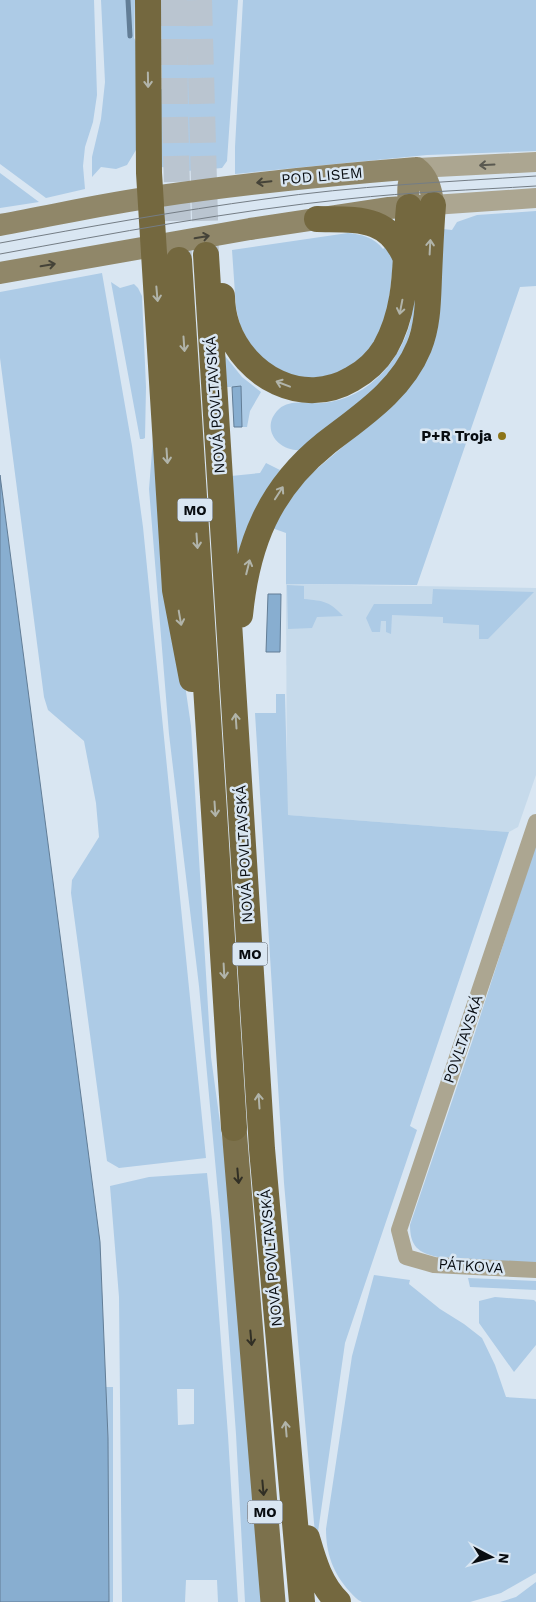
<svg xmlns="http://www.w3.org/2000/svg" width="536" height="1602" font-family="'Work Sans',sans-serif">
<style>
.built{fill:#c6daeb}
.green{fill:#adcbe6;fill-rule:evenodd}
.water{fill:#88aed0;stroke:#627d96}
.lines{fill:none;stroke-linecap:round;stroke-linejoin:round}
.stream{stroke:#627d96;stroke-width:5}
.trunk-tunnel{stroke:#bac5d0;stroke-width:26;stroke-dasharray:26 13;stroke-linecap:butt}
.minor{stroke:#aca691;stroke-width:16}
.tertiary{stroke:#aca691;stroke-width:20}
.secondary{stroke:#908769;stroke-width:22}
.primary{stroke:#7c714c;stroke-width:25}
.trunk{stroke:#74683f;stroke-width:26}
.tram{stroke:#747d85;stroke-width:1}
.oneway{stroke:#b1b4aa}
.oneway2{stroke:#5a5950}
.oneway3{stroke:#454338}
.oneway4{stroke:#312f25}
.poi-dot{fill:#8c7418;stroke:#d9e6f2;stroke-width:2}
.labels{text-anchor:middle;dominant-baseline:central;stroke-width:5;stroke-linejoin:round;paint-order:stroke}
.shield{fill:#d9e6f2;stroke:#474d54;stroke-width:1}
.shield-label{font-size:14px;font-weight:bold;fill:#080c10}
.street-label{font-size:15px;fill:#080c10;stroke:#d9e6f2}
.poi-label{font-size:15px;font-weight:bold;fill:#080c10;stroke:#d9e6f2;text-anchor:end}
</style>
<rect width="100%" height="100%" fill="#d9e6f2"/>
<path class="built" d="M286,584L536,588V775L518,827L509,832L287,815Z"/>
<path class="green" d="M0,0H94L97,95L93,122L85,147L83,166L85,189L46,198L0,164Z
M101,0H135L134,38L137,43L139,145L127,165L116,169L101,167L92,177V157L101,119L105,82Z
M161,0H238L227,161L222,168L175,172L171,168L161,167L158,90L162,89Z
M243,0H536V151L427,155L235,174V147Z
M0,173L39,202L0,208Z
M536,211V286L520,287L417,585L286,584V533L272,528L296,490L312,473L385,411L443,229L452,230L457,222L477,215Z
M348,233C361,234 375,238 383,249L388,245L394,256L386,326L359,367L303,382L261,359L247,339L240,325L236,308L232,250Z
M102,273L132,446L143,527L206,1158L119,1168L107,1161L71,893L72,880L99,837L96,803L84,741L48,710L44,697L0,358V292Z
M111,282L120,288L134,284L138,288L142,296L146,387L145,438L143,439H140Z
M414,291L420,296L408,348L383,382L303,450C278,453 259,428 279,409C290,399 309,404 323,403C369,399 404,358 412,314C413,307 413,299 414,291Z
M225,356L242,377L261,392L250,411L247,427H242L241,387H225Z
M156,401L184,678L191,726L211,1057L225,1159L264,1602H245L236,1434L221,1226L199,986L169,734L149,489Z
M266,463L280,470L237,555L231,476L260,473Z
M287,585L304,586V599C324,601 329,601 343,616L317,617L312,628L288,629Z
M433,589L534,592L488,639H479V625L443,623V617L392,615L391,634L386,632V621H381L380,632H372L366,618L374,604H432Z
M276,694H285L288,815L509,832L410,1126L417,1130L345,1343L318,1532L315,1534L284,1183L255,713H276Z
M536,843V1263L438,1257C418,1253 410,1246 410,1225L472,1042Z
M207,1173L212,1221L228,1435L238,1602H218L217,1580H186L185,1602H122L119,1297L110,1186L149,1177ZM177,1389H194V1424L178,1425Z
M374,1275L410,1280L409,1284L440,1309L464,1324L482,1338L495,1365L506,1397L536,1399V1573L501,1593L470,1602H362C357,1600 354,1596 350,1592C333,1573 326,1554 326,1529L352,1356Z
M468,1278L536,1281V1290L470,1287Z
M495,1297L534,1300L536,1302V1345L514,1372L479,1323V1301Z
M106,1387H113V1602H109L108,1438Z
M536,1582V1602H500L516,1597Z"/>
<path class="water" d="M241,386L242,427H234L232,387Z
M0,475L100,1242L108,1438L109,1602H0Z
M268,594H281L280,652H266Z"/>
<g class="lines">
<path class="stream" d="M128,0L130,36"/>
<path class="trunk-tunnel" d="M174,0L175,115L179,260
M199,0L206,255"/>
<path class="minor" d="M536,822L399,1230L406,1257L434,1265L536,1270"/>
<path class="tertiary" d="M417,168L536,162
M433,205L536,198"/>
<path class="secondary" d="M409,207C408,192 406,179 417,168
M0,225C51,216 102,204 153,197C241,184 329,175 417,168
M0,273L250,229L389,208L433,205C432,191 429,177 417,168"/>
<path class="primary" d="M234,1128L273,1602"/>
<path class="trunk" d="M148,0L149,173L175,590L192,679
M317,219C356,220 389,215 406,259
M206,255L262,1149L302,1602
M179,260L234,1128
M222,296C222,306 224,317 227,326C245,377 303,408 352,379C365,372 377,361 385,348C410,304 404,255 409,207
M240,615C247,544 269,489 325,444C361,416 401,391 419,347C428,325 428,301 429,277C430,253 431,229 433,205
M307,1538C314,1562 320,1584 338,1602"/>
<path class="tram" d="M0,243C88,227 176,211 265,199C355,186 445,182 536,176
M0,254C115,233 231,211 347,199C410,192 473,190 536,186"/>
</g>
<defs><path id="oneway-shaft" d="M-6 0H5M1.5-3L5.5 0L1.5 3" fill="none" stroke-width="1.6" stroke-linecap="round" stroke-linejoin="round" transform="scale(1.25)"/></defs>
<g class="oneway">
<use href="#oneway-shaft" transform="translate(148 80) rotate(89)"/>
<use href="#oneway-shaft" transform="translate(430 247) rotate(-87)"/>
<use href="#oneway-shaft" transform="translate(157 294) rotate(85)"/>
<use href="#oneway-shaft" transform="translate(401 307) rotate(101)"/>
<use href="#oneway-shaft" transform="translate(184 344) rotate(86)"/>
<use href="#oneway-shaft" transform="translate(283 384) rotate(-159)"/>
<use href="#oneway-shaft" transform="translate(167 456) rotate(86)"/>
<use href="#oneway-shaft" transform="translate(279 493) rotate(-57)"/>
<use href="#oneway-shaft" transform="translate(197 541) rotate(86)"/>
<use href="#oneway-shaft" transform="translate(248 567) rotate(-76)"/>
<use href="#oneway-shaft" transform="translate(180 618) rotate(80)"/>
<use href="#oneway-shaft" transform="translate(236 721) rotate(-94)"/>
<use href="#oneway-shaft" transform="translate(215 809) rotate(86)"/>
<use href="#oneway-shaft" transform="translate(224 971) rotate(87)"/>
<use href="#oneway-shaft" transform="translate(259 1101) rotate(-94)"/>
<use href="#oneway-shaft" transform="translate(286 1429) rotate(-95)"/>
</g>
<use class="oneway2" href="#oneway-shaft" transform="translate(487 165) rotate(177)"/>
<g class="oneway3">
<use href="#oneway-shaft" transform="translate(264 182) rotate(174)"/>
<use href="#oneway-shaft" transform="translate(202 237) rotate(-10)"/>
<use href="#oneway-shaft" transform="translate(48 265) rotate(-10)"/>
</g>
<g class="oneway4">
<use href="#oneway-shaft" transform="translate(238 1176) rotate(85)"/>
<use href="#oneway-shaft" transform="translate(251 1338) rotate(85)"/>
<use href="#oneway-shaft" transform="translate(263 1488) rotate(85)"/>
</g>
<circle class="poi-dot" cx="502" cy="436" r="5"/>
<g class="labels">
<g class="shield">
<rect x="177.5" y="498.5" width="35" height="23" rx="4"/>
<rect x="232.5" y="942.5" width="35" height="23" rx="4"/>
<rect x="247.5" y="1500.5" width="35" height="23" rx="4"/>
</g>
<g class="shield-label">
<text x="195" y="510">MO</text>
<text x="250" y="954">MO</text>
<text x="265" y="1512">MO</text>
</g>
<g class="street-label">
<text transform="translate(322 176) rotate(-5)">POD LISEM</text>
<text transform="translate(215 405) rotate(-94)">NOVÁ POVLTAVSKÁ</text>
<text transform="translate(244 854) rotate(-93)">NOVÁ POVLTAVSKÁ</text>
<text transform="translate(463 1039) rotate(-71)">POVLTAVSKÁ</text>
<text transform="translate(271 1258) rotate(-95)">NOVÁ POVLTAVSKÁ</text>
<text transform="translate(471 1266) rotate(4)">PÁTKOVA</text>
</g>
<g class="poi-label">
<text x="492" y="436">P+R Troja</text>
</g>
</g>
<g transform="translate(491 1557) rotate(96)" stroke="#d9e6f2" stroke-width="4" paint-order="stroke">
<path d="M0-4L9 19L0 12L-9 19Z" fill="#080c10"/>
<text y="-8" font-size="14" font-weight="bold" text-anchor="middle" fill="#080c10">N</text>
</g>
</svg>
